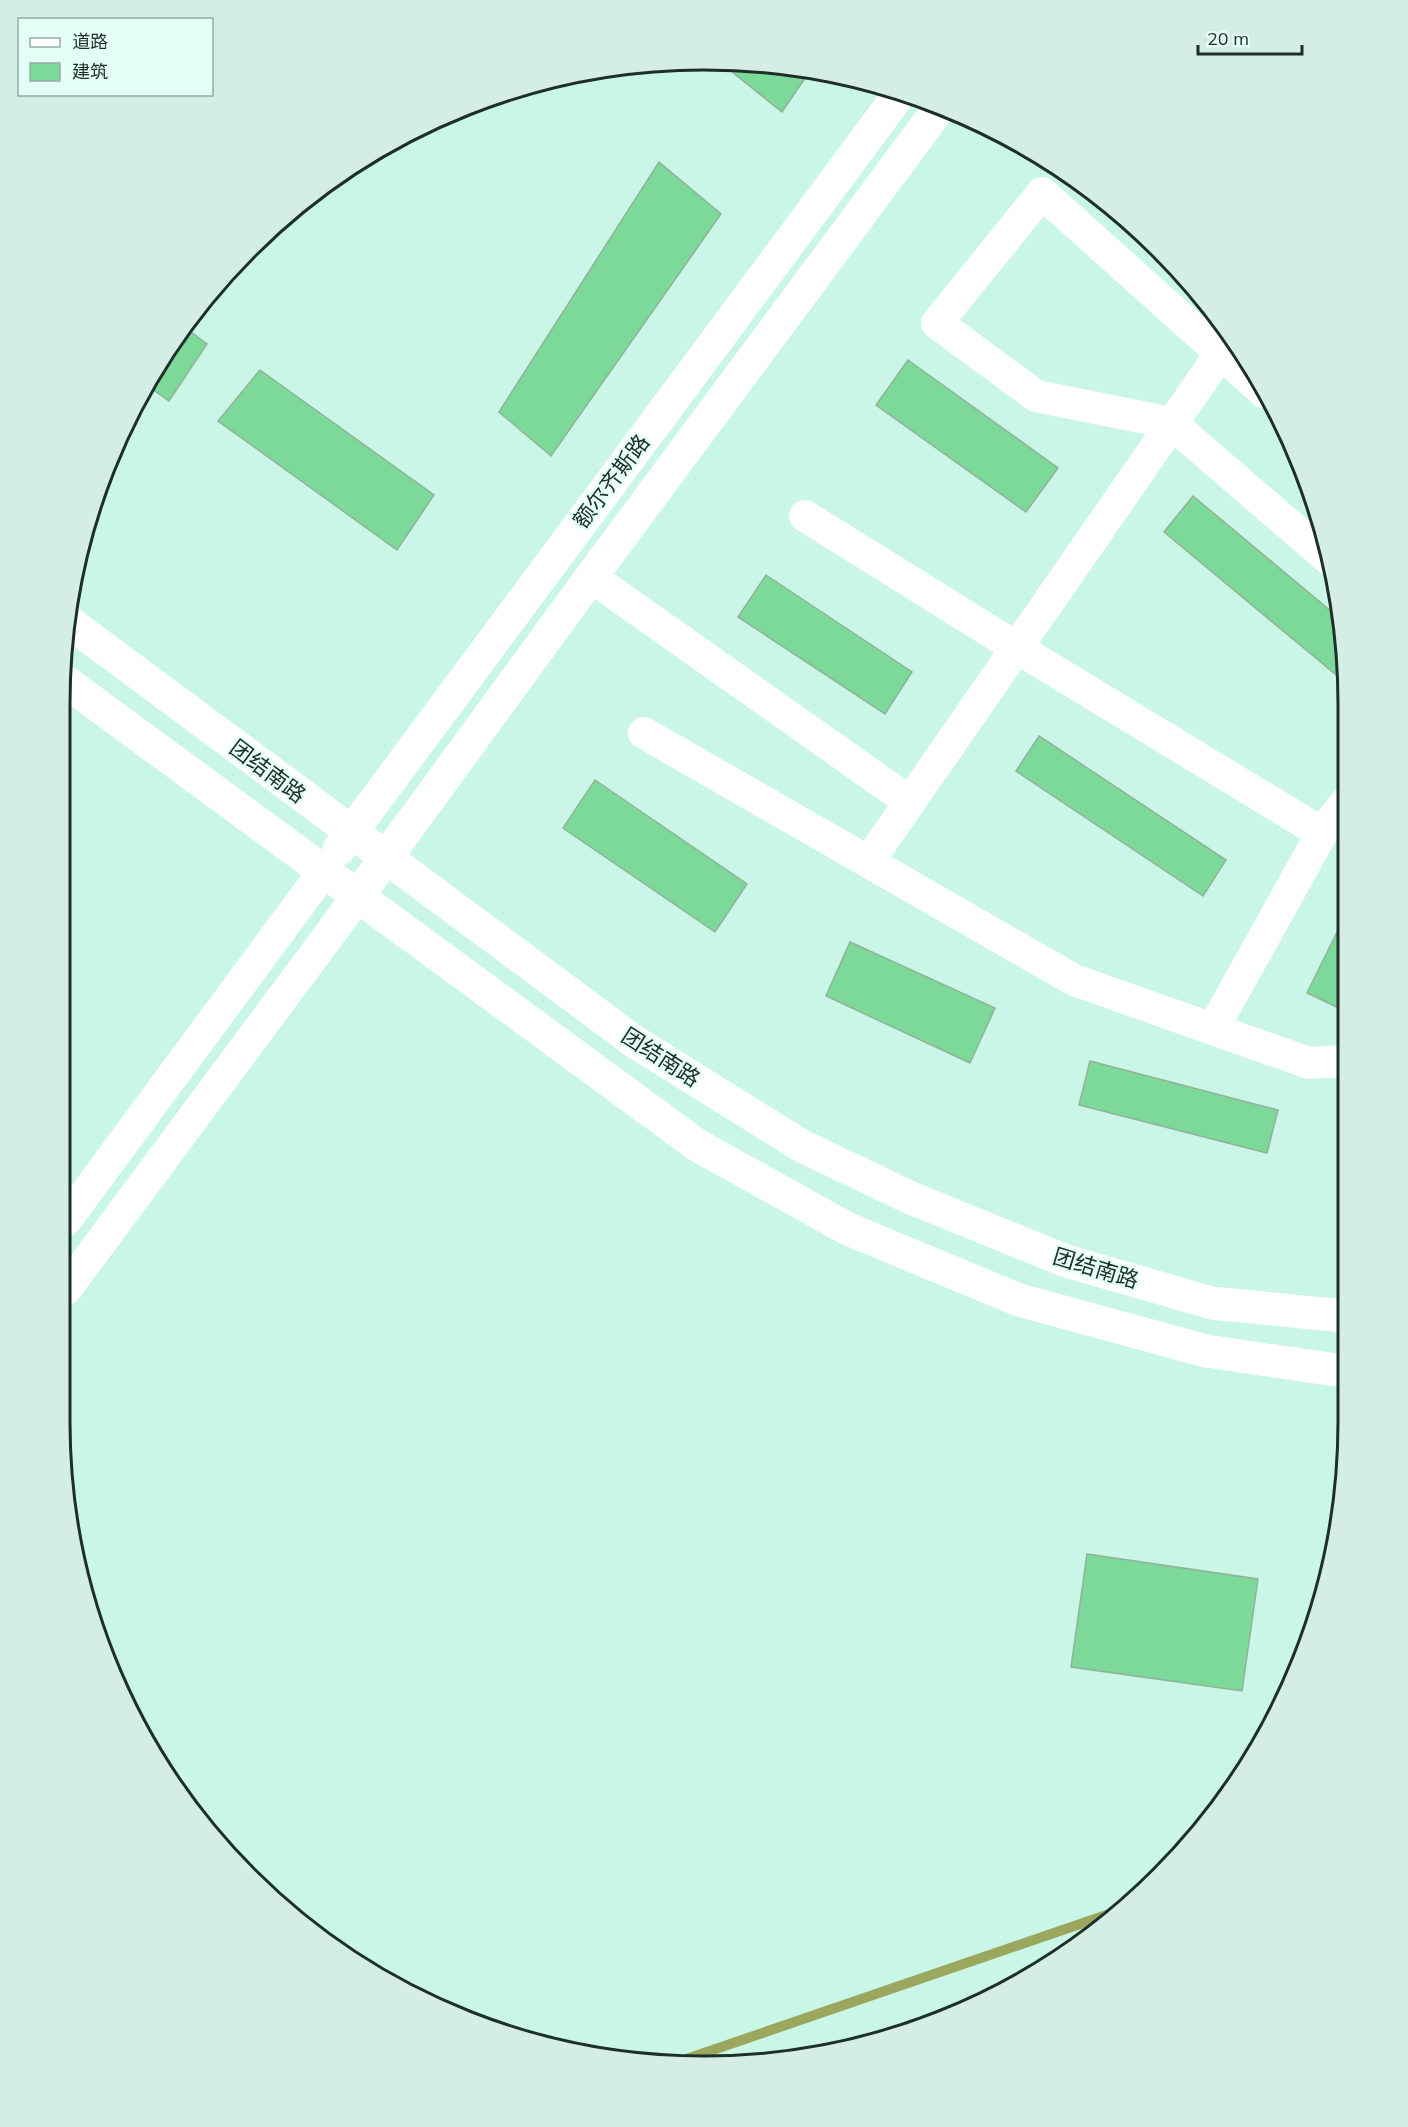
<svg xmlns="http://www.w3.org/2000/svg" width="1408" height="2127" font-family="Mulish,'Noto Sans SC',sans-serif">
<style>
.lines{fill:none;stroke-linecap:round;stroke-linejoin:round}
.stream{stroke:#9ba75d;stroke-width:10}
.building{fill:#7cd999;stroke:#91b299;stroke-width:1.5}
.minor{stroke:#fff;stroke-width:32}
.secondary{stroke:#fff;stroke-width:33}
.labels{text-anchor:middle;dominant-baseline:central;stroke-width:5;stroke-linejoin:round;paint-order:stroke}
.street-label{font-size:22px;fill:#1d2f29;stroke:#e4fff5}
.rim{fill:none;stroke:#1d2f29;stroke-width:3}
</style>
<rect width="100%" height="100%" fill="#c9f6e7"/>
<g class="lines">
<path class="stream" d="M669,2065L1121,1910"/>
</g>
<path class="building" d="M721,63L788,66L810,71L782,112Z
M659,162L721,214L551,456L499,412Z
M187,329L207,344L169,401L148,386Z
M908,360L1058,468L1026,512L876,405Z
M260,370L434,495L397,550L218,421Z
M1193,496L1339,618L1347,662V684L1164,532Z
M766,575L912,672L885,714L738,617Z
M1039,736L1226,860L1203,896L1016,771Z
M595,780L747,884L715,932L563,828Z
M1345,916V1011L1307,993Z
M850,942L995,1008L970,1063L826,996Z
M1090,1061L1278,1110L1267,1153L1079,1105Z
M1087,1554L1258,1579L1242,1691L1071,1667Z"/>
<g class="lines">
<path class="minor" d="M1264,392L1042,193L937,323L1036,396L1171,423L1330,560
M805,516L1017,648L1322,833
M591,577L910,802
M644,733L1074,980L1309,1063L1345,1061
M869,861L1221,353
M1213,1029L1322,833L1346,802
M66,1220L324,871
M66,1289L358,896"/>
<path class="secondary" d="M66,620L635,1042L802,1146L911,1198L1066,1261L1212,1303L1343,1316
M66,682L697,1145L848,1229L1019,1300L1206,1351L1343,1371
M339,849L901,92
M358,896L591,577L940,107"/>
</g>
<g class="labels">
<g class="street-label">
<text transform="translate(611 481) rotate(-53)">额尔齐斯路</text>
<text transform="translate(268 771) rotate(37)">团结南路</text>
<text transform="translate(661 1057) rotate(33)">团结南路</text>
<text transform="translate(1096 1268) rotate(17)">团结南路</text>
</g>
</g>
<path d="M0 0H1408V2127H0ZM704 70H704A634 634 0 0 1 1338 704V1422A634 634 0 0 1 704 2056H704A634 634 0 0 1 70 1422V704A634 634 0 0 1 704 70Z" fill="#d4eee5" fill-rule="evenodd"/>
<path class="rim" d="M704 70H704A634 634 0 0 1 1338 704V1422A634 634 0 0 1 704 2056H704A634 634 0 0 1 70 1422V704A634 634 0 0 1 704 70Z"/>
<rect x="18" y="18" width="195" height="78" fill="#e4fff5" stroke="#94aca3" stroke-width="1.5"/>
<rect x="30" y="38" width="30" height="9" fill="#ffffff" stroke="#94aca3" stroke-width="1.5"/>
<text x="72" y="48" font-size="18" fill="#1d2f29">道路</text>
<rect x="30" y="63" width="30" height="18" fill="#7cd999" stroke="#94aca3" stroke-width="1.5"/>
<text x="72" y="78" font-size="18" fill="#1d2f29">建筑</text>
<path d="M1198 45v9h104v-9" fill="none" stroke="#1d2f29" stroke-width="3"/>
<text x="1207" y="45" font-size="18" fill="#1d2f29" stroke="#e4fff5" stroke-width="4.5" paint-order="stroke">20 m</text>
</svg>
